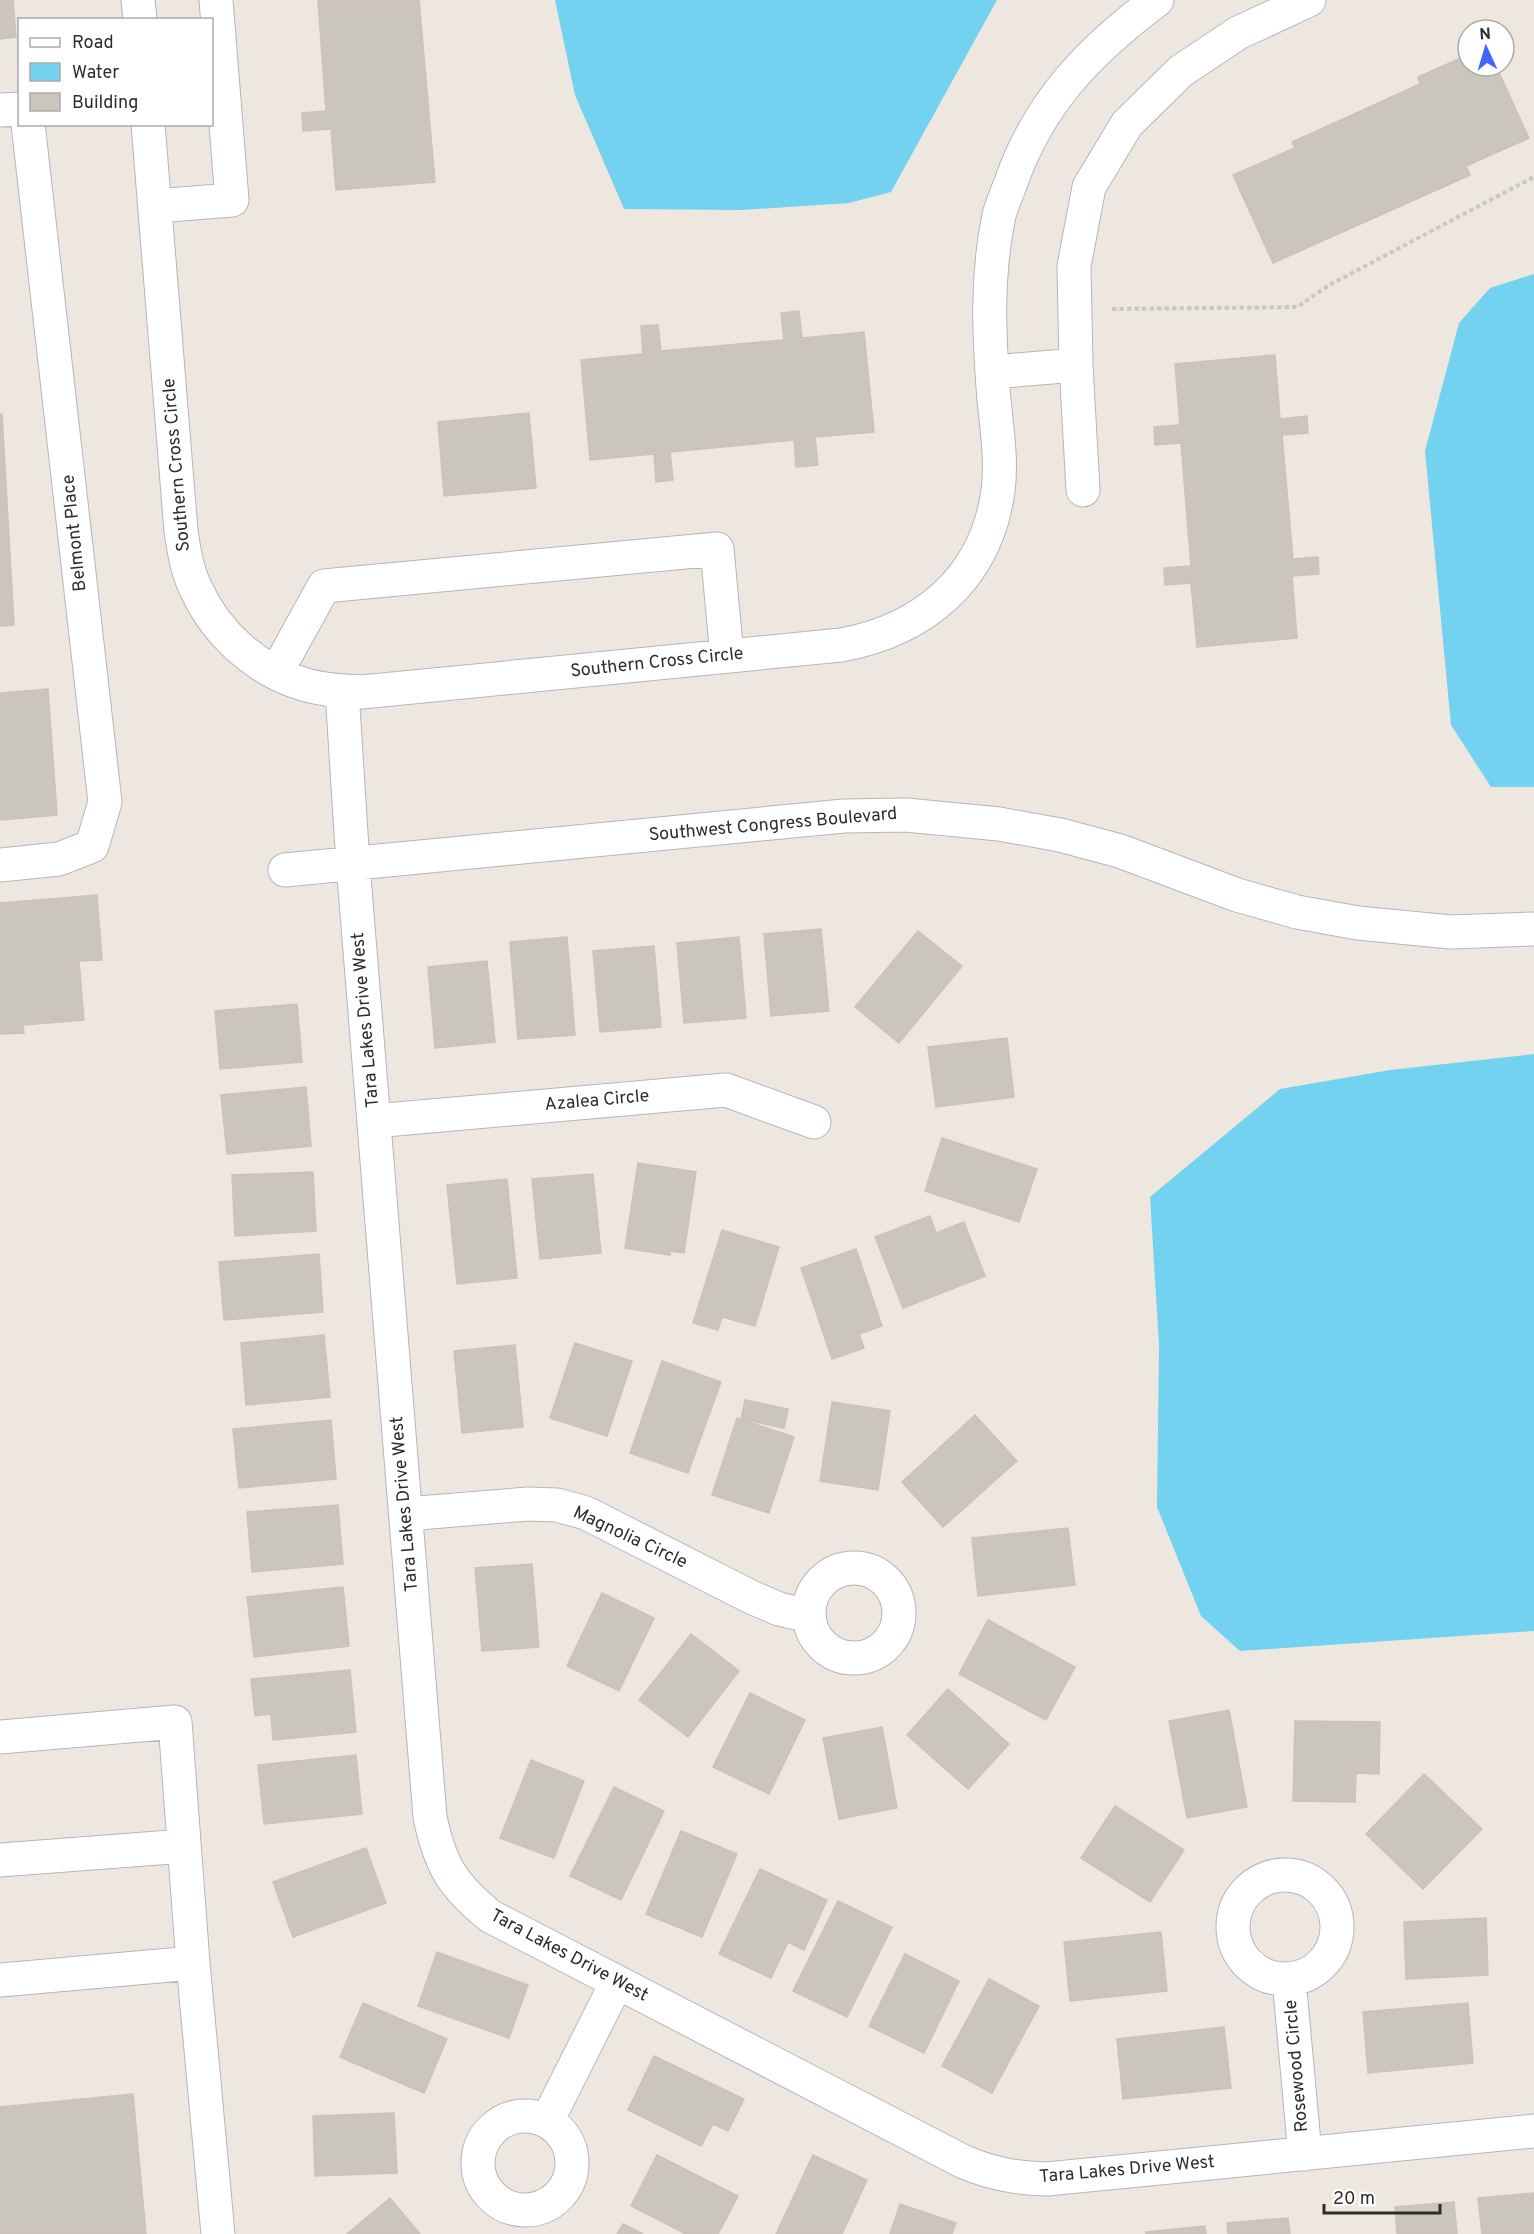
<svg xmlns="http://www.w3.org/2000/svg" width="1534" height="2234" font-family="Overpass,sans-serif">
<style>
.water{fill:#72d2f0}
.building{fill:#cac5bd;stroke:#cac3b8;stroke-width:1.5}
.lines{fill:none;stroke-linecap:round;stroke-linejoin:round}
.minor-casing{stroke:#b3b6c0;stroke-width:35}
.path{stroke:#c8c8c8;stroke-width:4;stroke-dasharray:4.5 3;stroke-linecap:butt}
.minor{stroke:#fff;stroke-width:33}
.labels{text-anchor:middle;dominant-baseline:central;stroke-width:4.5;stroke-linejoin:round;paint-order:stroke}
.street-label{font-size:18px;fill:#2d2d2d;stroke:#fff}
</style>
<rect width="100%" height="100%" fill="#eee7df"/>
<path class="water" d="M555,0H997L891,192L849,203L741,210L624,209L575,95Z
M1534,274V787H1491L1451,725L1425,451L1459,323L1490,288Z
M1534,1054V1631L1240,1651L1201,1616L1157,1507L1159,1345L1150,1197L1280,1089L1390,1070Z"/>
<path class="building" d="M0,0H13L16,37L0,39Z
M318,0H419L435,182L336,190L331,129L303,131L302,113L326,111Z
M1468,55V66H1496L1529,138L1466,166L1470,175L1273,263L1233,175L1295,148L1292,142L1420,84L1418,77Z
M799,311L802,338L864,332L874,432L815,437L818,465L796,467L794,440L670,452L673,480L656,482L654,454L590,460L581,360L643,354L641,326L658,325L661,351L784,340L781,313Z
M1275,355L1280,419L1307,416L1308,433L1282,435L1293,559L1318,557L1319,574L1292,576L1297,638L1197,647L1191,583L1165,585L1164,568L1191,566L1181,443L1155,445L1154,427L1180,425L1175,364Z
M529,413L536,488L444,496L438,422Z
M2,414L14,625L0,626V415Z
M48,689L57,815L0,820V693Z
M97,895L102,960L79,961L84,1020L23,1025L24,1033L0,1034V903Z
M821,929L829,1011L771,1016L764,934Z
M918,931L962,966L899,1043L855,1007Z
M567,937L575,1035L518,1039L510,942Z
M739,937L746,1018L684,1023L677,943Z
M654,946L661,1027L600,1032L593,951Z
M487,961L495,1042L435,1048L428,967Z
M297,1004L302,1062L220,1069L215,1011Z
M1007,1038L1014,1097L936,1107L928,1047Z
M306,1087L311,1146L227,1154L221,1095Z
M942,1138L1037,1169L1019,1222L925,1191Z
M638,1163L696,1172L684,1253L670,1251V1255L625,1248Z
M313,1172L316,1231L235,1236L232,1175Z
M593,1174L601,1253L540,1259L532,1179Z
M507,1179L517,1278L457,1284L447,1185Z
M930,1216L936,1233L964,1222L985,1276L903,1308L875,1237Z
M722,1230L779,1247L755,1326L722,1317L718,1330L693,1323Z
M856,1249L882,1326L859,1334L864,1348L832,1359L801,1268Z
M319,1254L323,1312L224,1320L219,1262Z
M324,1335L330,1397L246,1405L241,1343Z
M575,1343L632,1361L607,1436L550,1418Z
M515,1345L523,1427L462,1433L454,1351Z
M662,1361L721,1382L688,1473L630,1453Z
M745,1400L788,1409L784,1428L741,1419Z
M832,1402L890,1411L878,1490L820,1481Z
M975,1415L1017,1461L943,1527L902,1482Z
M737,1418L794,1437L769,1513L712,1495Z
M331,1420L336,1479L239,1488L233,1429Z
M338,1505L343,1564L252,1572L247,1512Z
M1068,1528L1075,1585L978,1596L972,1538Z
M532,1564L539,1647L482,1651L475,1568Z
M343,1587L349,1646L254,1657L247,1597Z
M602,1593L654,1618L619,1691L567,1666Z
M988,1620L1075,1667L1046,1720L959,1674Z
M691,1634L739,1671L688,1737L639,1700Z
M350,1670L356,1732L273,1740L271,1714L255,1716L251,1679Z
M948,1689L1009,1744L968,1789L907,1735Z
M750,1693L805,1720L769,1794L713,1767Z
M1229,1710L1247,1807L1187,1818L1169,1721Z
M1295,1721L1380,1722L1379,1774L1356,1773L1355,1802L1293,1801Z
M882,1727L897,1808L839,1819L823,1738Z
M356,1755L362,1814L264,1824L258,1765Z
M531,1760L584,1781L554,1858L500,1838Z
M1424,1774L1482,1829L1423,1889L1366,1834Z
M614,1787L664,1811L621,1900L570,1876Z
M1115,1806L1184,1850L1150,1902L1081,1858Z
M681,1831L737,1854L702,1937L646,1914Z
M366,1848L386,1903L293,1937L273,1882Z
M760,1869L827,1900L804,1950L788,1942L771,1978L719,1954Z
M838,1901L892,1927L847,2017L793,1991Z
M1486,1918L1488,1975L1406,1979L1404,1922Z
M1161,1932L1167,1991L1070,2001L1064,1942Z
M437,1952L528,1985L509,2038L418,2006Z
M905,1954L959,1981L924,2053L869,2026Z
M989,1979L1039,2006L992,2093L942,2066Z
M363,2003L447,2039L424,2093L340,2057Z
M1468,2003L1473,2063L1368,2073L1363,2012Z
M1224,2027L1231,2088L1123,2099L1117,2039Z
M654,2056L744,2099L728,2131L713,2124L701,2146L628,2110Z
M133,2094L146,2234H0V2107Z
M394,2113L397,2173L315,2176L313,2116Z
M657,2155L738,2196L718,2234H686L631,2206Z
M813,2155L867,2180L842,2234H776Z
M1534,2193V2234H1482L1478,2198Z
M390,2198L420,2234H347Z
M1454,2202L1457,2234H1397L1395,2207Z
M900,2204L956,2223L952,2234H890Z
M1288,2218L1290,2234H1228L1227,2223Z
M623,2224L643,2234H617Z
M1205,2226L1206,2234H1146V2232Z"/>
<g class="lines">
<defs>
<path id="minor" d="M138,0L140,20
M0,110L20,109
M148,124L181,531C184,551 187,571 196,589C216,633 256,670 303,684C322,690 342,691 362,692L841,645C924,630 986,578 998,491C1002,462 997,430 994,400C989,337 986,278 999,215C1002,205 1006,195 1010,185C1038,103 1089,51 1157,0
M155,206L232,200L216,0
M1076,365L1074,266L1089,187L1127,124L1181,71L1238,33L1309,0
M992,372L1076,365L1083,490
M276,673L324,586L717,549L727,656
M342,691L353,864L430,1817C440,1865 452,1885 490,1916L964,2162C993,2174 1016,2178 1047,2179L1534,2131
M0,865L59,859L92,846L105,802L28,124
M285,870L844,816L906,815L999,824L1060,835L1120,851L1237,895L1297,912L1358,923L1451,932L1534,929
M374,1121L726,1090L814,1122
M406,1514L528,1504L557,1505L586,1513L751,1597L779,1609L809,1616
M809 1613a45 45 0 1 1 90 0a45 45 0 1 1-90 0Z
M0,1737L175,1722L193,1963L218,2234
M0,1860L184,1846
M1233 1927a52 52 0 1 1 104 0a52 52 0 1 1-104 0Z
M1289,1979L1305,2154
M0,1980L193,1963
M478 2163a47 47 0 1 1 94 0a47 47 0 1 1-94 0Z
M547,2121L617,1982"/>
</defs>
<use href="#minor" class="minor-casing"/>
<path class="path" d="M1112,309L1297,307L1331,284L1534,177"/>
<use href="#minor" class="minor"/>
</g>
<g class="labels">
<g class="street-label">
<text transform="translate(177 465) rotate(-95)">Southern Cross Circle</text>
<text transform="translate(75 533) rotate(-96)">Belmont Place</text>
<text transform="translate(657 663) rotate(-6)">Southern Cross Circle</text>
<text transform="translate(773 825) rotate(-5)">Southwest Congress Boulevard</text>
<text transform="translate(366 1020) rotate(-95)">Tara Lakes Drive West</text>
<text transform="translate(597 1101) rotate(-5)">Azalea Circle</text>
<text transform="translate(405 1504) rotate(-95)">Tara Lakes Drive West</text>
<text transform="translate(630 1538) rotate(25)">Magnolia Circle</text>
<text transform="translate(569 1956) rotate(28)">Tara Lakes Drive West</text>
<text transform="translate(1297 2066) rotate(-95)">Rosewood Circle</text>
<text transform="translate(1127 2170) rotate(-5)">Tara Lakes Drive West</text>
</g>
</g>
<rect x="18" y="18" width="195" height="108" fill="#ffffff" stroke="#ababab" stroke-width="1.5"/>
<rect x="30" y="38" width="30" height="9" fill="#ffffff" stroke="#ababab" stroke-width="1.5"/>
<text x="72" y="48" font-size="18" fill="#2d2d2d">Road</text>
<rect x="30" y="63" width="30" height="18" fill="#72d2f0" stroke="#ababab" stroke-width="1.5"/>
<text x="72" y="78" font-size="18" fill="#2d2d2d">Water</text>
<rect x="30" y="93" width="30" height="18" fill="#cac5bd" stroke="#ababab" stroke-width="1.5"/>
<text x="72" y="108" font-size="18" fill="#2d2d2d">Building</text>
<g transform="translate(1486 48) rotate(356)"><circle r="28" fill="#ffffff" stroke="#ababab" stroke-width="1.5"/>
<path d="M0-4.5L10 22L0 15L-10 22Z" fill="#3f68fb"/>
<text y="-9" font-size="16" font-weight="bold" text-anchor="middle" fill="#2d2d2d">N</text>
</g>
<path d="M1324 2204v9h116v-9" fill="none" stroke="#2d2d2d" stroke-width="3"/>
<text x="1333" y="2204" font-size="18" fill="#2d2d2d" stroke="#ffffff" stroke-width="4.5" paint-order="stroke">20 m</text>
</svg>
